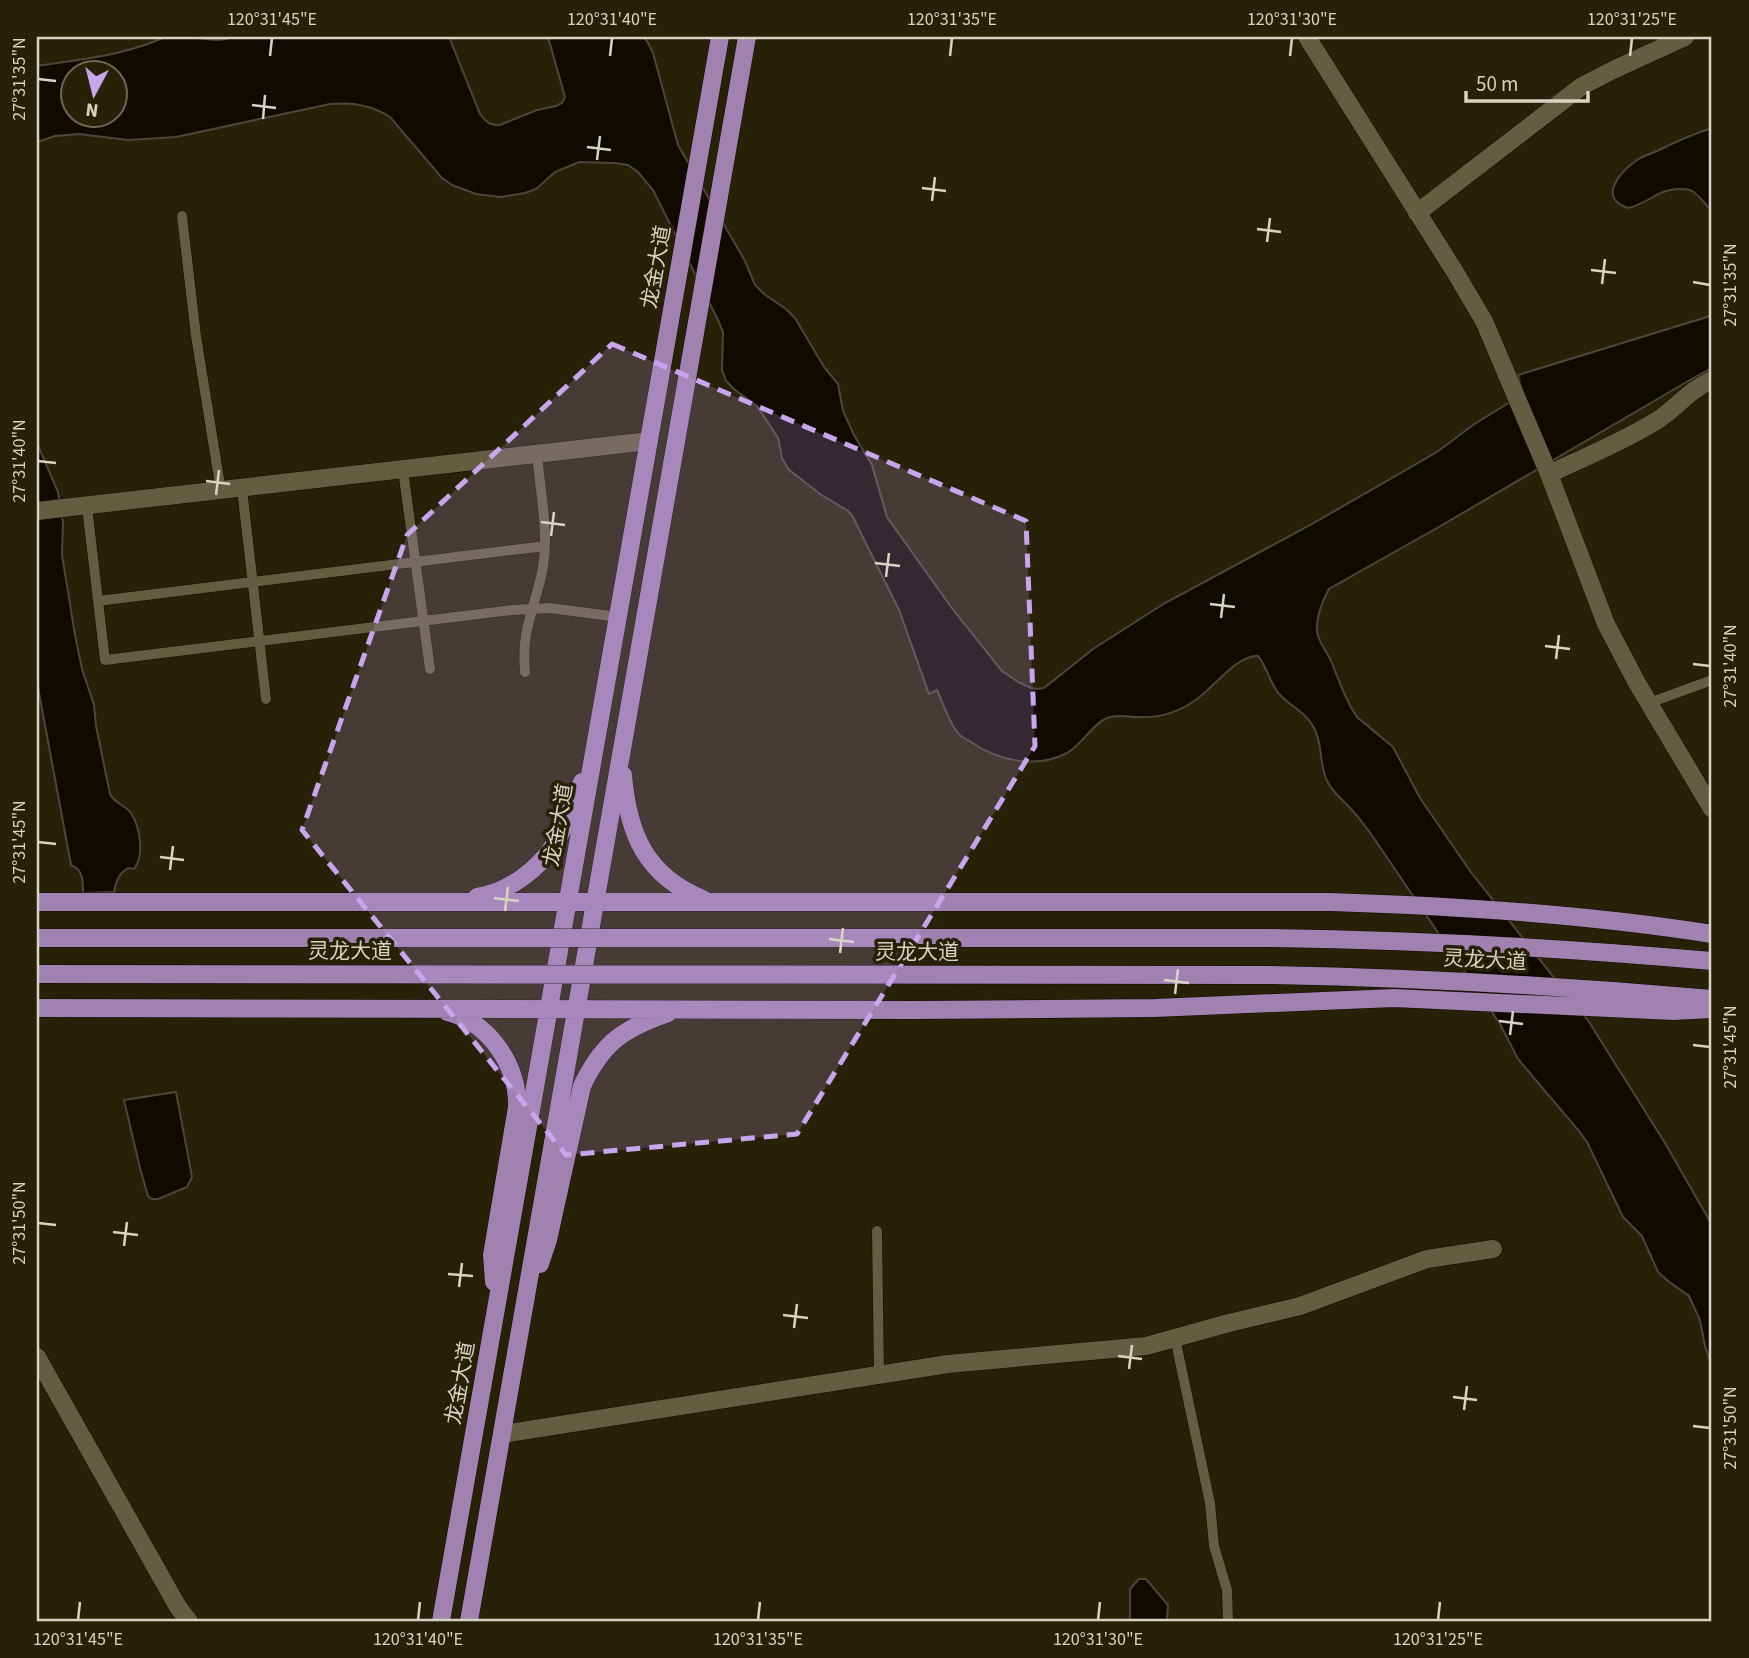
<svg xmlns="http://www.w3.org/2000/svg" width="1749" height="1658" font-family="'Source Sans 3','Noto Sans SC',sans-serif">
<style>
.water{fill:#100b00;stroke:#4c473b;stroke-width:2;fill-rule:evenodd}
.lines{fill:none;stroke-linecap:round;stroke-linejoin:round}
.service-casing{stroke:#100a00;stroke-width:11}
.minor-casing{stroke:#100a00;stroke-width:19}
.primary-casing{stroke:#100a00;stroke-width:19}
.service{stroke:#635d42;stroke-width:10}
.minor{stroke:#635d42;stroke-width:18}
.primary{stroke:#a081af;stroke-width:18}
.primary-bridge-casing{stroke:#100a00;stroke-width:19;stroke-linecap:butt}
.primary-bridge{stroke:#a081af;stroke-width:18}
.marked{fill:#c9a5ee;fill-opacity:0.2;stroke:#c9a5ee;stroke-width:5;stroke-dasharray:14 9;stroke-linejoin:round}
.ticks{fill:none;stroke:#d7d4c4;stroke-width:2.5}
.labels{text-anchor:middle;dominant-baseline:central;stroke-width:7;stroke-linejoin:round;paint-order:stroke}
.street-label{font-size:21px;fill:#d7d4c4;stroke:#262107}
.neatline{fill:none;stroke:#d7d4c4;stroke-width:2.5}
.ticks-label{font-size:18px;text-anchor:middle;fill:#d7d4c4}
</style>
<rect width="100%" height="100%" fill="#262107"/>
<path class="water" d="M165,37C173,37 180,36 188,37C205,38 217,43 233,37H449L480,114C486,122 490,126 500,125L537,110L556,106L562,103L565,97L548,37H643L647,41L653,53L678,145L745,261L755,285L764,294L786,309L795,318L824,367L838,384L843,411L854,435L872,465L887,517L951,607L1002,671L1018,682L1031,688L1037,689L1044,688L1093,649L1165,603L1312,524L1437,452L1473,425L1510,402L1522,391L1518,375L1707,317L1712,314V368L1690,380L1444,524L1329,589C1323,600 1316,617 1317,631C1318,642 1327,651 1331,661C1339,680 1345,700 1357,717L1393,747L1420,798L1470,871L1589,1022L1665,1143L1712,1225V1366L1705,1346L1700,1320L1689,1296L1668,1281L1658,1272L1642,1236L1623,1217L1587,1142L1579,1131L1518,1059L1500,1024L1369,831C1363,824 1358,816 1351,809C1343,800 1333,793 1327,781C1319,764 1323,744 1314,728C1307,713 1290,706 1279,694C1270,683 1266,665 1258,656C1236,655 1213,689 1194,701C1177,713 1159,718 1139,717C1129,717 1117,714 1107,718C1091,725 1083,744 1067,753C1037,769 998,761 971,742C967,740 961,737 958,733C951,726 942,701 937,690L929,694L899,610L852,515L848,511L820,494L788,469L782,458L778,438L757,406L735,390L726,381L722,370L723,332L718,320L653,190L638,172L628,165L615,163L579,162L555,172L536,189L525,193L501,197L476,194L452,185L442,178L390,117C372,105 351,102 330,104L176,137L128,140L79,134L55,136L37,142V66C82,59 123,56 165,37ZM74,74H116V116H74Z
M1712,128V211C1706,205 1699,195 1692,191C1689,189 1684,189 1681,189C1658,188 1648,204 1628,208C1597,198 1620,172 1637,160C1643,156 1650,154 1657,151C1675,142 1693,134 1712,128Z
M37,443L58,492L63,523L62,555L75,635L82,669L94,705L96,726L110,794C114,803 125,805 131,813C140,827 145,855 134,869L129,868C119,872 116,882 114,892L83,893C83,880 83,870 71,865L37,682Z
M176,1092L192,1177L187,1187L158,1199H152L148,1196L140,1168L124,1100Z
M1139,1579H1146L1168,1605L1167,1621H1130V1589Z"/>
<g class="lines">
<defs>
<path id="service" d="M182,216L196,336L221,491
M403,470L430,669
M242,489L266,699
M87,507L105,660L512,610L550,608L618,617
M98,601L545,546
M525,672C524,660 524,647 526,635C530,612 539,590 543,567C549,530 540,491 537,454
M1649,703L1712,680
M877,1231L879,1375
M1175,1338L1210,1503L1214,1546L1227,1590L1228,1621"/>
<path id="minor" d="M1307,37L1455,272L1484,321L1549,474L1606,624L1637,683L1712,809
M1417,213L1582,86L1613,70L1685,37
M1549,474C1585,457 1622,442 1656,421C1677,408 1687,391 1712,380
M37,511L649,441
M37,1357L178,1607L189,1621
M502,1434L948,1364L1146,1346L1229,1323L1300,1306L1427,1259L1493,1249"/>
<path id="primary" d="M623,775C628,834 646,876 703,899
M477,897C509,892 539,869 556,842C567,824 573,801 582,782
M37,902H1331C1458,906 1586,914 1712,934
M1271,938C1418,940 1566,948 1712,961
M1271,975C1418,978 1566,986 1712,999
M37,1008L917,1010L1155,1008L1394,998L1673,1011L1712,1009
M447,1012C489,1022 518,1065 517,1107L492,1255L494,1282
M540,1264L548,1240L582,1086C603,1042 623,1029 668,1013
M441,1621L720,37
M469,1621L747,37"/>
</defs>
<use href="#service" class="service-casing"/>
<use href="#minor" class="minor-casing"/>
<use href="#primary" class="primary-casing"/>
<use href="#service" class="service"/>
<use href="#minor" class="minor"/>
<use href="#primary" class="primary"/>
<defs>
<path id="primary-bridge" d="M37,938H1271
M37,974L1271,975"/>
</defs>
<use href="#primary-bridge" class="primary-bridge-casing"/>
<use href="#primary-bridge" class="primary-bridge"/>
</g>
<path class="marked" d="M612,344L1026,521L1035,746L797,1134L566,1155L302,830L407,535Z"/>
<path class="ticks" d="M270,56L272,38M610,56L612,38M950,56L952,38M1290,56L1292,38M1630,56L1632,38M38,79L56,81M252,105L276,108M263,119L265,95M587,147L611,150M597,160L600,136M922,188L946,191M932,201L935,177M1257,229L1281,232M1267,242L1270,218M1591,270L1616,273M1693,282L1710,285M1602,284L1605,259M38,461L56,463M206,481L230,484M216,495L219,470M541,522L565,525M551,536L554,512M875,563L900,566M886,577L889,553M1210,604L1235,607M1221,618L1224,594M1545,646L1570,649M1556,659L1559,635M1693,664L1710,666M38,842L56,844M160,857L184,860M170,870L173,846M494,898L519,901M505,911L508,887M829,939L854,942M840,953L843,928M1164,980L1189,983M1175,994L1178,969M1499,1021L1523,1024M1510,1035L1513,1011M1693,1045L1710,1047M38,1223L56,1225M113,1232L138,1235M124,1246L127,1222M448,1274L473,1276M459,1287L462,1263M783,1315L808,1318M794,1328L797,1304M1118,1356L1142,1359M1129,1369L1132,1345M1453,1397L1477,1400M1464,1410L1467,1386M1693,1426L1710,1428M78,1620L80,1602M418,1620L420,1602M758,1620L760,1602M1098,1620L1100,1602M1438,1620L1440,1602"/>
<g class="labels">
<g class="street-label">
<text transform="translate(656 267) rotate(-80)">龙金大道</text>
<text transform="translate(558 825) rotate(-80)">龙金大道</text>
<text x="350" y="951">灵龙大道</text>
<text x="917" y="952">灵龙大道</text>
<text transform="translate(1485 960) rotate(3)">灵龙大道</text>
<text transform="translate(460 1383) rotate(-80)">龙金大道</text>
</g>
</g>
<rect width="1749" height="1658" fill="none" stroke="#262107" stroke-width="77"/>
<g transform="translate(94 94) rotate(187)"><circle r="33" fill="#262107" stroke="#6d6953" stroke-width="2"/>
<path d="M0-5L12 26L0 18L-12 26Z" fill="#c9a5ee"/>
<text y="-10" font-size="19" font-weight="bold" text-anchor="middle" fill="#d7d4c4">N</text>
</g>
<path d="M1466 91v10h122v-10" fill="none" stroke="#d7d4c4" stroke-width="3.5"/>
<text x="1476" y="91" font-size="21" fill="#d7d4c4" stroke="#262107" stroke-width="5" paint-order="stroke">50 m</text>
<rect x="38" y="38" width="1672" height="1582" class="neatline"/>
<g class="ticks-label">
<text x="272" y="25">120°31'45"E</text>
<text x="612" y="25">120°31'40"E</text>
<text x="952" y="25">120°31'35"E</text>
<text x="1292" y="25">120°31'30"E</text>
<text x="1632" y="25">120°31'25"E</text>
<text transform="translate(19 79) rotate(-90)" y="6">27°31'35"N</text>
<text transform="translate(1730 285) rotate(-90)" y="6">27°31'35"N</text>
<text transform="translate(19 461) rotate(-90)" y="6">27°31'40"N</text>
<text transform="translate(1730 666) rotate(-90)" y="6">27°31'40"N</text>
<text transform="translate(19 842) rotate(-90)" y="6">27°31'45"N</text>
<text transform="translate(1730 1047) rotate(-90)" y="6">27°31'45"N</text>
<text transform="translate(19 1223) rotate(-90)" y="6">27°31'50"N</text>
<text transform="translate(1730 1428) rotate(-90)" y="6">27°31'50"N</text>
<text x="78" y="1645">120°31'45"E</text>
<text x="418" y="1645">120°31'40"E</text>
<text x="758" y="1645">120°31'35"E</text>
<text x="1098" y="1645">120°31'30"E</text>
<text x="1438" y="1645">120°31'25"E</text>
</g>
</svg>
